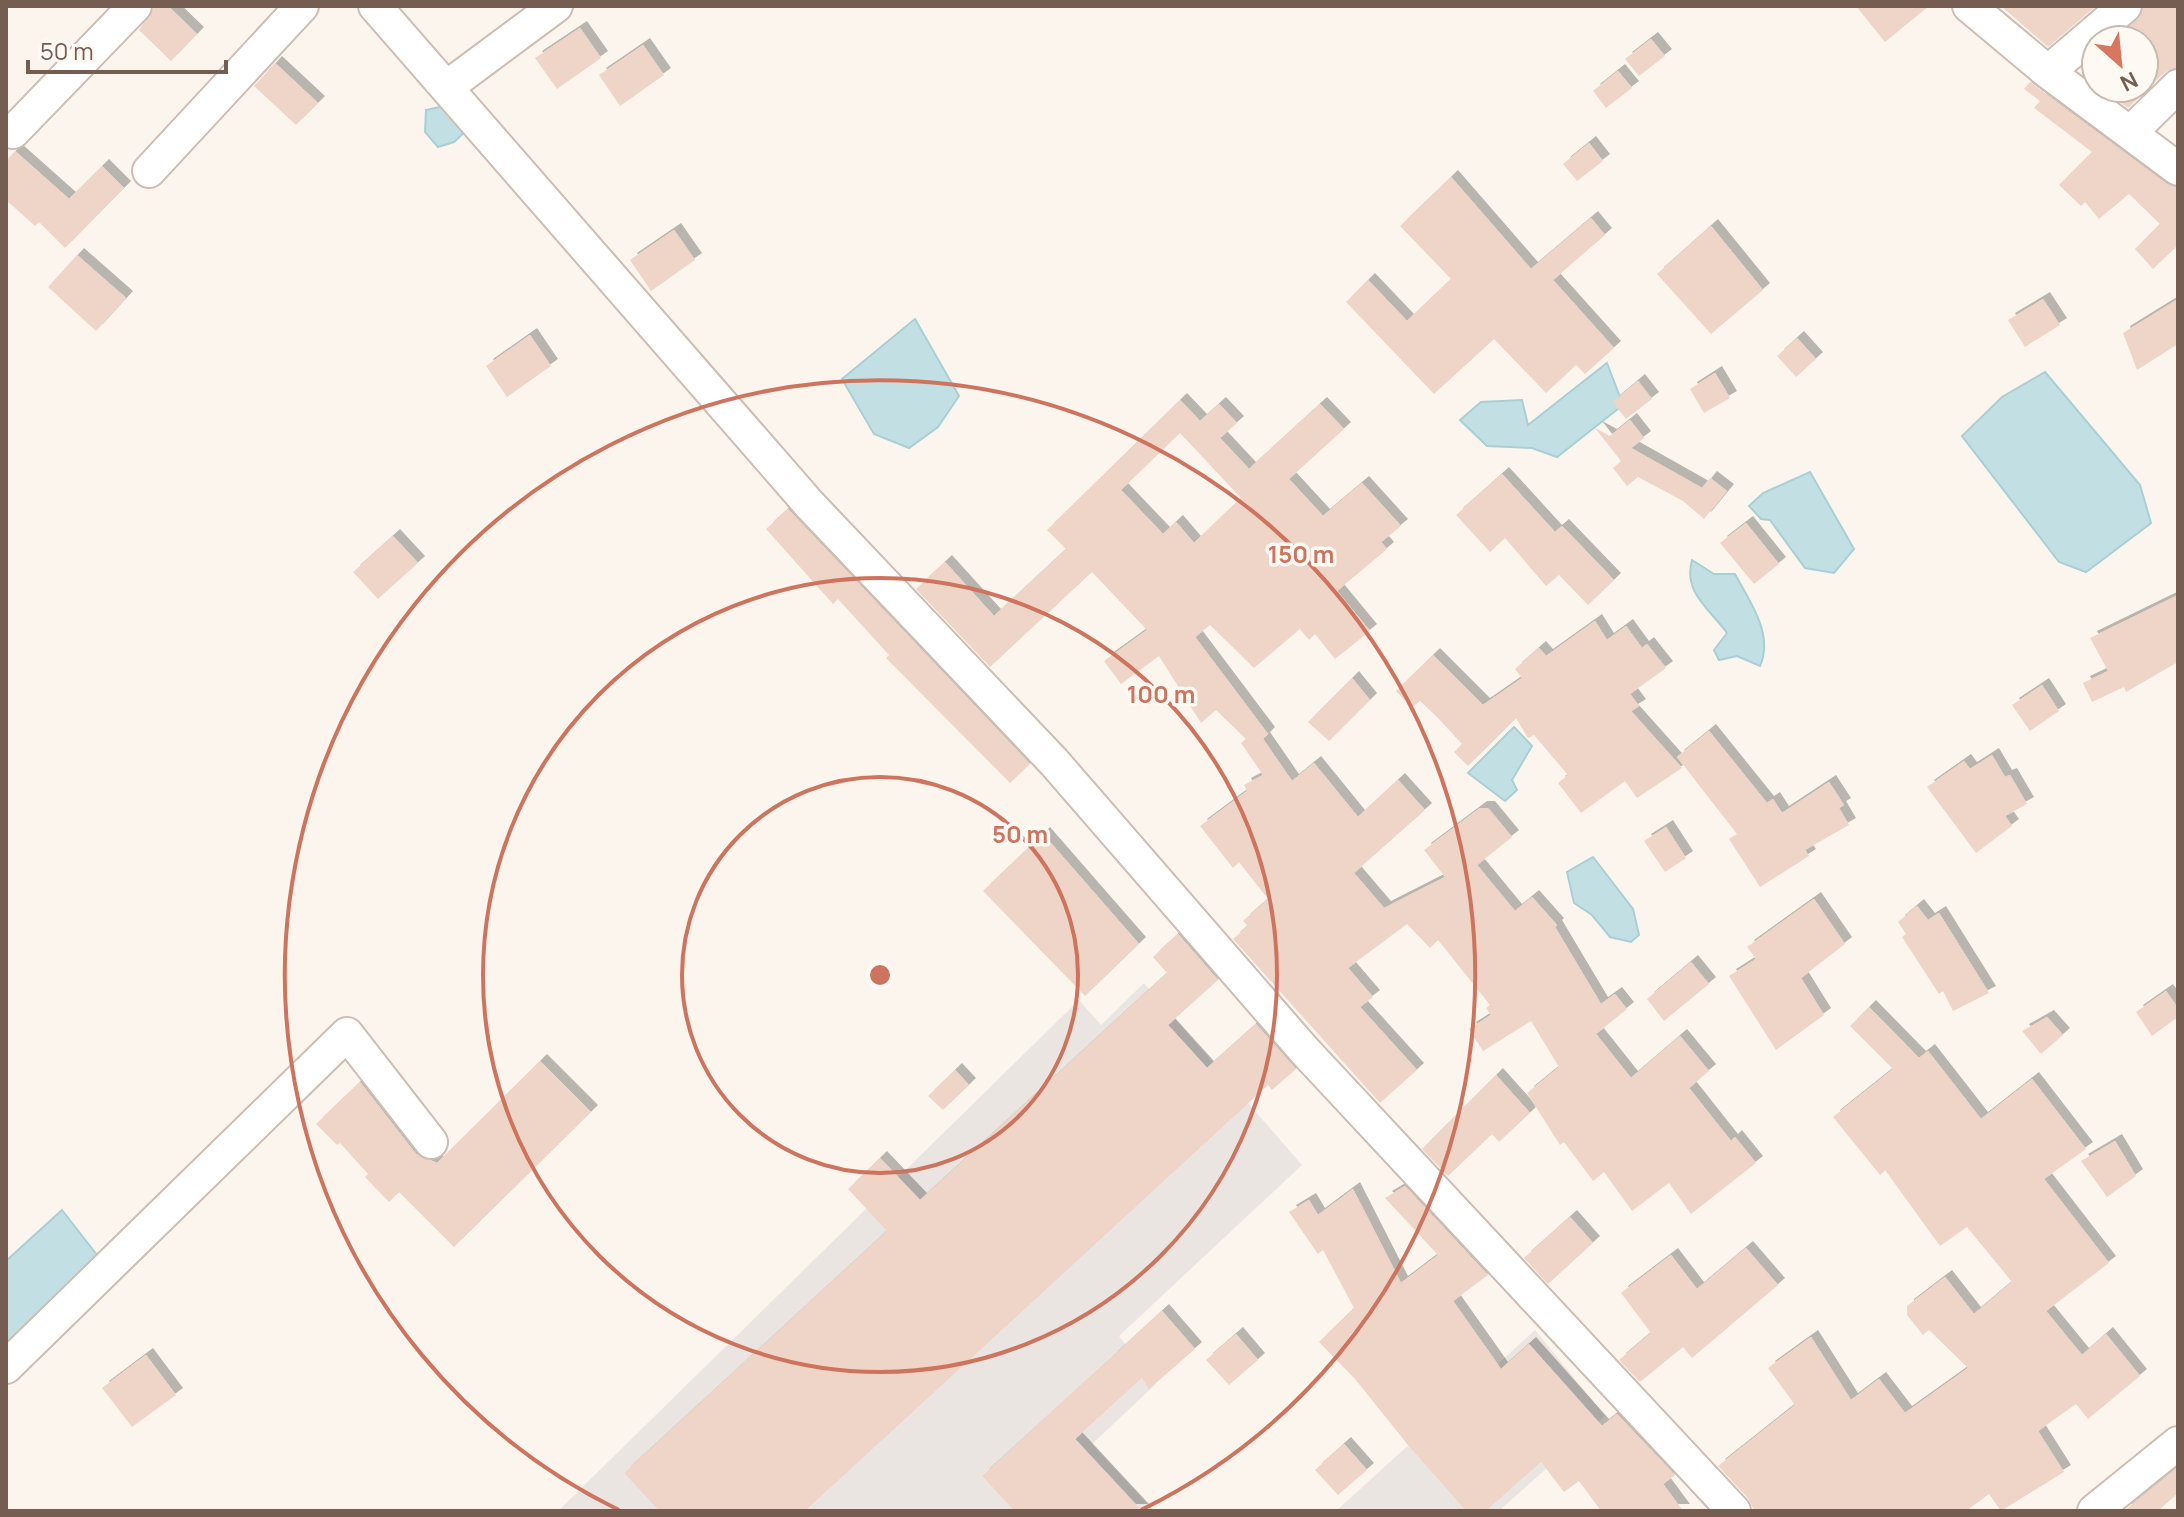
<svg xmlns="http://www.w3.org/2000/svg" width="2184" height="1517" font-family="Manrope,sans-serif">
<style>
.industrial{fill:#ebe5e1}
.water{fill:#c2e0e4;stroke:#a9cfd4;stroke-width:2}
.building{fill:#eed5c7;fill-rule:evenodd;filter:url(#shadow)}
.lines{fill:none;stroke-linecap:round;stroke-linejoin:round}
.minor-casing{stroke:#cdbdb3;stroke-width:36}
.minor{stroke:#fff;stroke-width:32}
.ring{fill:none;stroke:#ce745e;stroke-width:4}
.centre{fill:#ce745e;stroke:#fef9f3;stroke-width:4}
.ring-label{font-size:24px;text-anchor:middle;font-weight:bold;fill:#ce745e;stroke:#fef9f3;stroke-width:7;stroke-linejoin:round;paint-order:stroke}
</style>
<defs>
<filter id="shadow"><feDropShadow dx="7" dy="-7" stdDeviation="0" flood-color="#0004"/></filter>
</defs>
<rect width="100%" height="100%" fill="#fbf5ed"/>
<path class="industrial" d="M1144,983L1302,1165L1119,1336L1156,1384L1092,1444L1154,1511H1130L1136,1505L1075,1439L1142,1378L1117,1351L982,1476L1014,1511H805L1243,1106L1141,997L624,1473L659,1511H558L1079,1000L1101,1025Z
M1535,1330L1605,1416L1499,1511H1486L1592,1415L1529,1345L1412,1450L1466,1511H1336Z"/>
<path class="water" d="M448,105L467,130L454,142L438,147L425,132L426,110Z
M915,319L959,396L938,427L909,448L874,434L842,379Z
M1607,363L1623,405L1557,457L1532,448L1487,446L1460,420L1481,402L1522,400L1528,425Z
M2045,372L2140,485L2151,523L2086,572L2059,562L1962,436L2002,397Z
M1810,472L1854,549L1834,573L1805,568L1770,520L1761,519L1749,506L1763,493Z
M1692,560L1714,574H1735C1750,602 1774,635 1760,666L1737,656L1719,660L1714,650L1727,633C1709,608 1683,593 1692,560Z
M1514,727L1532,746L1512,780L1517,790L1505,801L1468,773Z
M1593,857L1633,909L1639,935L1631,942L1610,937L1592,915L1574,903L1567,872Z
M62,1210L101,1260L6,1344V1261Z"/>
<path class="building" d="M155,6H168L197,34L171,61L139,30Z
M1856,6H1929L1885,42Z
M2001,6H2096L2048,47Z
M2144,6H2178V68L2165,72L2128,108L2101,88H2144V40H2115L2138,20Z
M580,28L601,58L557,89L535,58Z
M1651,39L1665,56L1639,76L1625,59Z
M643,45L664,75L620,106L599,75Z
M275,63L318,103L296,125L254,86Z
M1618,71L1632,88L1606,108L1593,91Z
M2030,82L2167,184L2178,188V245L2153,269L2135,249L2160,224L2129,194L2099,219L2085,202L2081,206L2059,185L2092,152L2034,108L2040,101L2024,89Z
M1589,143L1603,161L1577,181L1563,164Z
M15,151L69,199L102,166L124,188L65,248L39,222L35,226L6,200V161Z
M1451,177L1531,269L1591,218L1605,235L1553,280L1614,348L1585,374L1576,365L1546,393L1494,339L1434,394L1346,302L1368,280L1407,321L1451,279L1400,226Z
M1711,226L1763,290L1711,334L1657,274Z
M674,230L695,260L651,291L630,260Z
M77,255L126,298L96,331L48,287Z
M2043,299L2060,325L2025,347L2008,320Z
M2178,299V344L2137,370L2123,333Z
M530,335L551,366L507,397L486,366Z
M1797,338L1816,359L1796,377L1777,356Z
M1715,373L1730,398L1704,413L1690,389Z
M1638,381L1652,399L1626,419L1613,402Z
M1180,400L1200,421L1219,404L1237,423L1220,438L1249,469L1320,404L1344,429L1289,479L1323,516L1362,483L1401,526L1381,542L1387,549L1337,591L1370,631L1335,659L1315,634L1309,640L1300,629L1254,668L1210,625L1195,637L1268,734L1263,739L1292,781L1314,763L1358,817L1398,780L1425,810L1354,873L1384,908L1445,877L1424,850L1480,808H1488L1512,837L1477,865L1515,911L1532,897L1557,925L1555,927L1601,1004L1615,994L1627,1009L1596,1034L1631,1078L1680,1036L1709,1071L1689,1088L1731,1141L1735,1137L1756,1163L1691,1214L1669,1183L1632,1211L1604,1172L1593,1181L1564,1142L1560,1145L1527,1093L1559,1067L1531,1021L1483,1051L1469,1029L1491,1015L1486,1008L1490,1005L1438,940L1430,948L1407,924L1348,968L1373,997L1360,1007L1417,1070L1380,1103L1233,939L1248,926L1243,921L1268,899L1239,862L1233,868L1200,826L1247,791L1244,785L1263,775L1241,743L1246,739L1216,710L1201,723L1159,656L1121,684L1104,661L1147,630L1092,572L990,667L916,589L945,562L994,616L1066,549L1047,530ZM1180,433L1241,498L1194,543L1176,522L1163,534L1121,490Z
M1630,420L1644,438L1631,448L1702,488L1710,478L1727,491L1704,519L1683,501L1638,477L1627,486L1613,468L1621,461L1595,428L1610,436Z
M1502,474L1555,532L1562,526L1614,580L1588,605L1559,575L1546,586L1505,538L1490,552L1456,515Z
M788,509L1030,764L1010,783L886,658L889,655L838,599L833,604L766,529Z
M1746,523L1779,564L1754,584L1720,543Z
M393,536L418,563L378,599L353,572Z
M2178,595V662L2126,692L2124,687L2092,702L2083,683L2108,671L2090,638Z
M1595,621L1607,640L1626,626L1642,648L1647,644L1666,668L1630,694L1639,706L1631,711L1682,768L1637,798L1625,781L1581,813L1558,783L1568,775L1534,735L1528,738L1516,718L1468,766L1454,752L1462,744L1437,717L1420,701L1412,708L1396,691L1433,655L1483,705L1522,678L1515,669L1539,648L1546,656Z
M1352,678L1370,700L1329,741L1308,722Z
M2042,685L2059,711L2030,731L2012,705Z
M1709,731L1767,803L1773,799L1782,813L1829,782L1844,805L1839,808L1849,825L1805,850L1809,856L1760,887L1729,839L1737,834L1677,757Z
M1992,755L2005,777L2010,775L2027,804L2005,816L2012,826L1976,853L1927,787L1964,761L1970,769Z
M1666,827L1686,858L1665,872L1644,841Z
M1043,834L1139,944L1085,996L983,891Z
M1814,899L1845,944L1801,978L1824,1015L1776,1050L1729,976L1756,959L1747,947Z
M1917,906L1928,920L1939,913L1989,993L1953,1011L1943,991L1939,994L1902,937L1906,934L1898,922Z
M1178,934L1218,980L1168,1025L1207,1068L1256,1024L1296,1069L1272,1090L1268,1085L805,1511H659L624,1473L887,1231L848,1189L880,1158L920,1200L1167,973L1153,957Z
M1691,962L1709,984L1664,1021L1647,999Z
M2166,991L2178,1008V1017L2152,1036L2136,1012Z
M1869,1007L1919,1058L1928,1051L1981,1119L2032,1079L2086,1149L2044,1179L2109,1263L2046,1311L2082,1355L2106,1334L2140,1376L2088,1419L2076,1404L2038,1431L2064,1472L2001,1511L1989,1494L1966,1511H1754L1748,1498L1718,1466L1795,1405L1768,1368L1811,1337L1851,1400L1879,1379L1905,1413L1968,1368L1929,1330L1923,1335L1907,1315V1306L1945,1277L1974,1314L2012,1282L1967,1227L1940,1246L1885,1170L1880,1175L1833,1117L1893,1069L1850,1026Z
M2047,1017L2063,1035L2041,1054L2022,1031Z
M540,1061L591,1112L454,1247L399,1192L389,1202L365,1177L368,1174L340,1143L337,1145L316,1124L360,1082L416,1154L437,1163Z
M955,1070L969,1085L943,1110L928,1096Z
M1496,1075L1530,1113L1499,1142L1492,1134L1448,1176L1422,1149Z
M2115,1141L2136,1176L2107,1197L2081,1161Z
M1405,1186L1488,1275L1453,1301L1501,1369L1529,1344L1602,1426L1617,1414L1675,1475L1663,1484L1683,1511H1601L1579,1481L1564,1492L1541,1462L1486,1511H1466L1412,1450L1355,1379L1319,1342L1354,1308L1323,1250L1318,1254L1289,1212L1309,1200L1318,1215L1353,1189L1401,1283L1438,1255L1385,1198Z
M1570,1217L1593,1243L1548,1284L1524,1258Z
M1746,1248L1778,1285L1692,1358L1683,1347L1640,1382L1619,1360L1651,1333L1621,1293L1671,1255L1697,1289Z
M1162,1311L1195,1349L1149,1389L1142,1378L1075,1439L1142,1511H1014L982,1476Z
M1236,1334L1258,1360L1229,1385L1206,1360Z
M146,1355L176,1395L132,1427L102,1388Z
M1344,1444L1367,1470L1338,1495L1315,1470Z
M2178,1467V1493L2158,1511H2124Z"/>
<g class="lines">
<defs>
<path id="minor" d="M375,6L810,505L1054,762L1304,1050L1734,1511
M1969,6L2048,72L2178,169
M2048,72L2125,6
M447,87L556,6
M13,132L135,6
M2130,133L2178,86
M149,171L302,6
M6,1367L347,1034L431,1142
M2094,1511L2178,1443"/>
</defs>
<use href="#minor" class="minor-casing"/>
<use href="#minor" class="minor"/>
</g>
<g class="ring">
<circle cx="880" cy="975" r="198"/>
<circle cx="880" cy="975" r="397"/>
<path d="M619 1510A595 595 0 1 1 1141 1510"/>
</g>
<circle cx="880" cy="975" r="12" class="centre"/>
<g class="ring-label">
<text x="1301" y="563">150 m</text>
<text x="1161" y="703">100 m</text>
<text x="1020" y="843">50 m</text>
</g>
<rect width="2184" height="1517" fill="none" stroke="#755d51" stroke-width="16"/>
<g transform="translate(2120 64) rotate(153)"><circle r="38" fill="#fef9f3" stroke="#c7bbb2" stroke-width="2"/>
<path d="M0-6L14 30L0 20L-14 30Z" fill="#d8765f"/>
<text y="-12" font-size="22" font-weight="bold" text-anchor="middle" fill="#755d51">N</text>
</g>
<path d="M28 60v12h198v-12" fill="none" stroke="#755d51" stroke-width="4"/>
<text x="40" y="60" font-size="24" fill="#755d51" stroke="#fef9f3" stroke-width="6" paint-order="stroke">50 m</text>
</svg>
